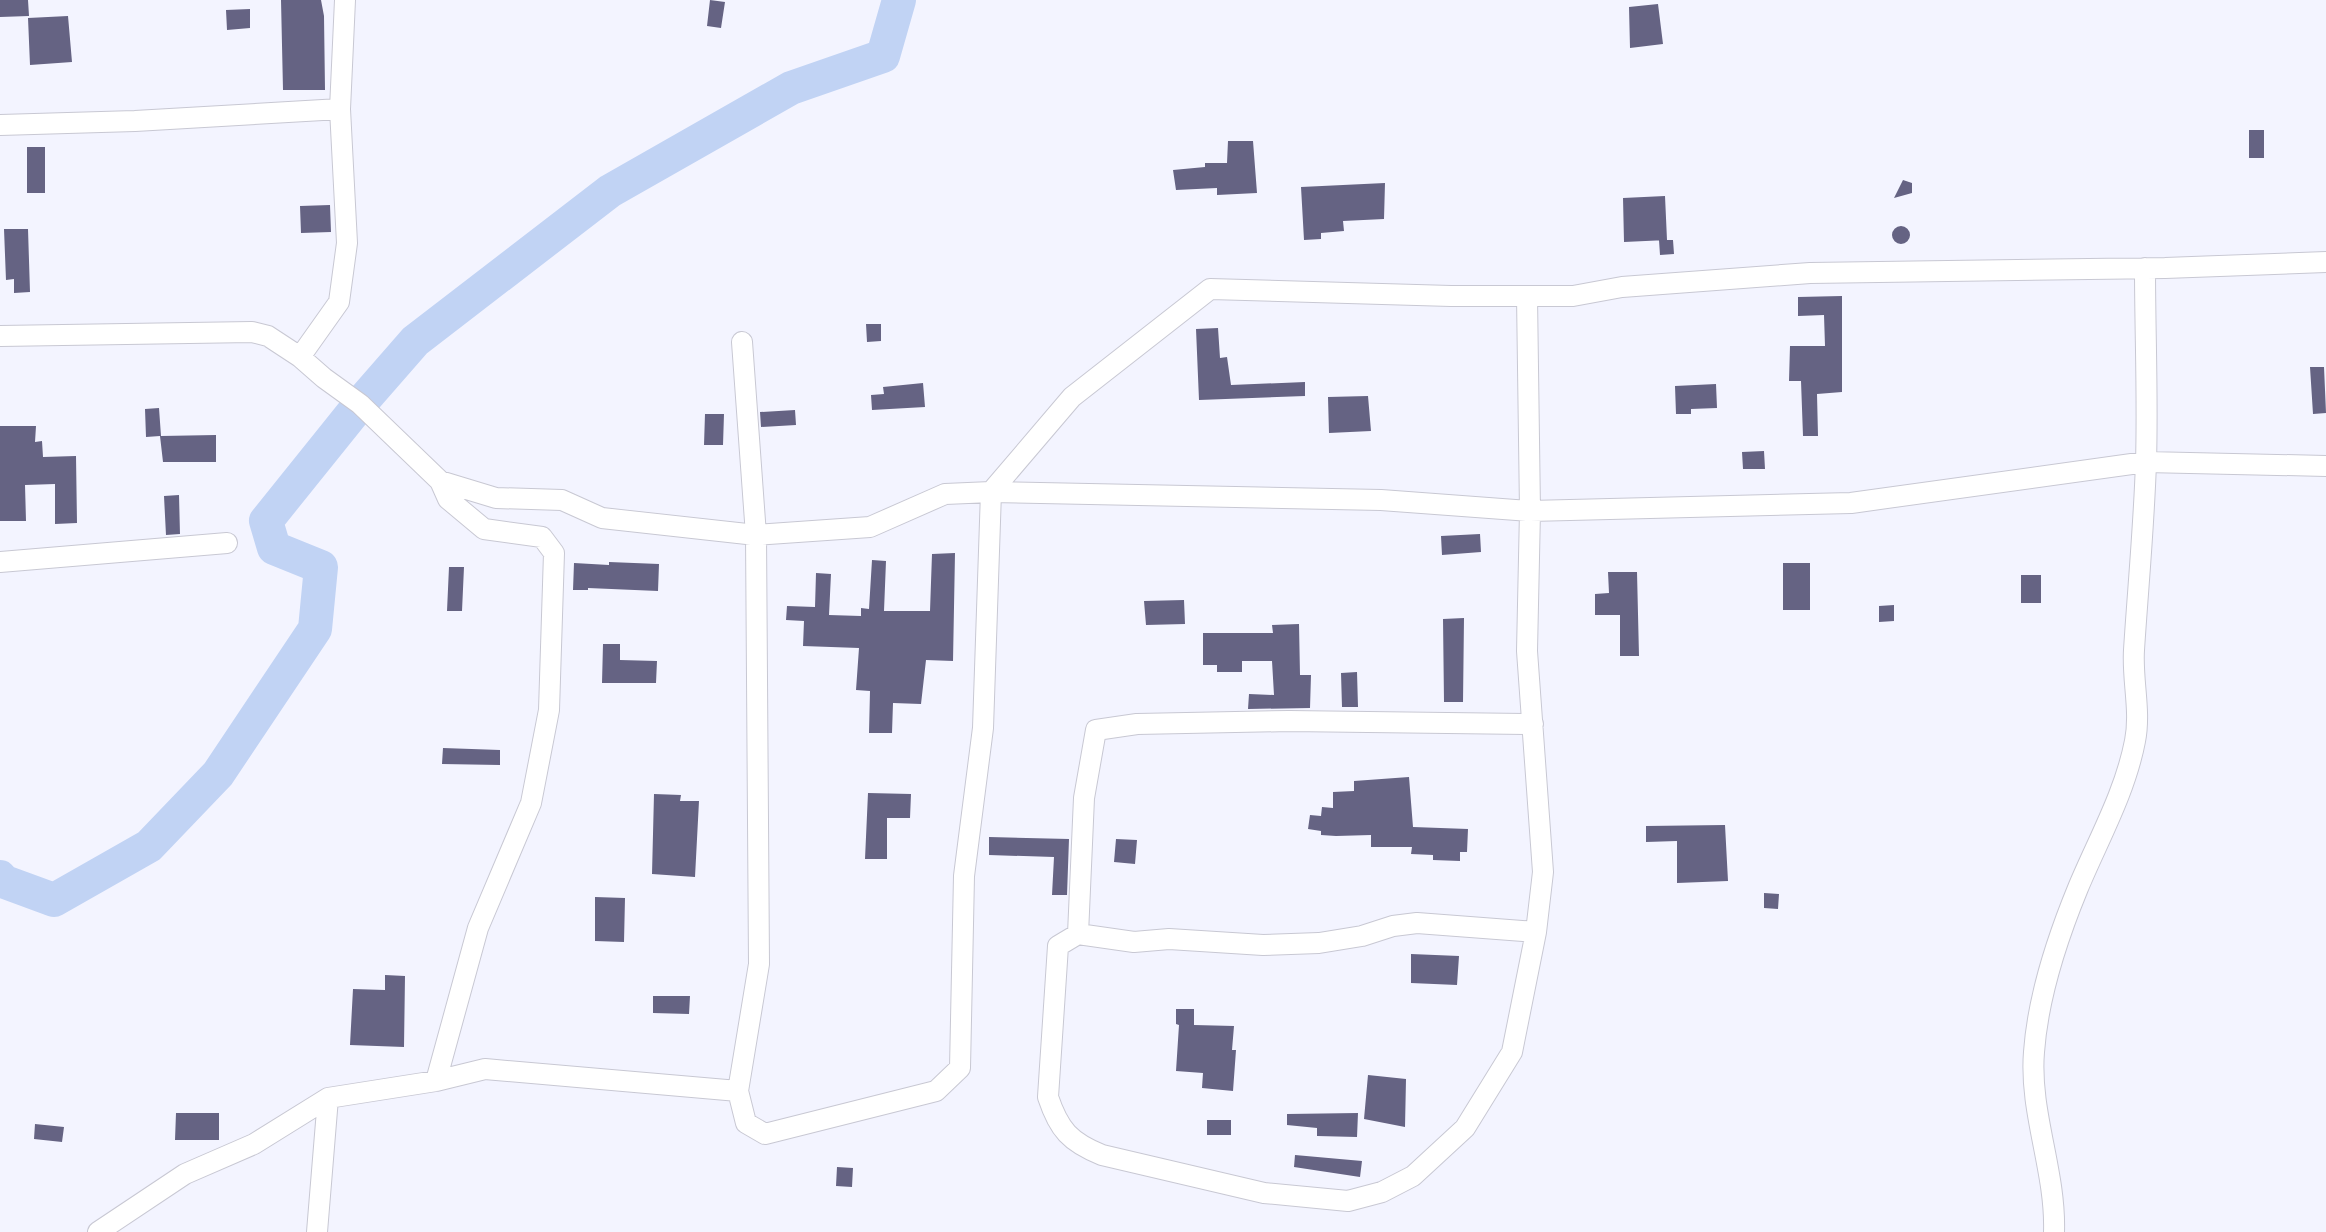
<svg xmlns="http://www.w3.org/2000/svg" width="2326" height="1232" font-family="Rubik,sans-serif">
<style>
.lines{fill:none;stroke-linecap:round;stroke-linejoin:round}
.river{stroke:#c1d3f4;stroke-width:34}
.building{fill:#656383}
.minor-casing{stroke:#c8c8d3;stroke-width:22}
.minor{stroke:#fff;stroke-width:20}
</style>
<rect width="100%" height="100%" fill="#f3f4ff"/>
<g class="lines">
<path class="river" d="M0,877L2,881L54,900L149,846L218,774L315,629L321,567L274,548L266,521L360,404L415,341L610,191L791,88L883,56L899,0"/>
</g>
<path class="building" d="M0,0H28L29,16L0,17Z
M281,0H321L324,16L325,90H283Z
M710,0L725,2L721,28L707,26Z
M1658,4L1663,44L1630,48L1629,7Z
M250,9V28L227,30L226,10Z
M68,16L72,62L30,65L28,18Z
M2249,130H2264V158H2249Z
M1228,141H1253L1257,193L1217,195V188L1176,190L1173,170L1205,167V163H1227Z
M27,147H45V193H27Z
M1903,180L1912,183V193L1894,198Z
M1385,183L1384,219L1343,221L1344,231L1321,233V239L1304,240L1301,187Z
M1665,196L1667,240L1624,242L1623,198Z
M330,205L331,232L301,233L300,206Z
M1892 235a9 9 0 1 1 18 0a9 9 0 1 1-18 0Z
M4,229H28L30,292L14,293V279L6,280Z
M1659,240H1673L1674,254L1660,255Z
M1842,296V392L1817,394L1818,436H1803L1801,381H1789L1790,346H1825L1824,315L1798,316V297Z
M866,324H881V341L867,342Z
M1218,328L1220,358L1227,357L1231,385L1305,382V396L1199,400L1196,329Z
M2310,367H2324L2326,413L2313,414Z
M923,383L925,407L872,410L871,395L884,394L883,387Z
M1716,384L1717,408L1691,409V414H1676L1675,386Z
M1368,396L1371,431L1329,433L1328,397Z
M159,408L161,436L216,435V462H163L160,436L146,437L145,409Z
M795,410L796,425L761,427L760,412Z
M705,414H724L723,445H704Z
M0,426H36L35,442L42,441L43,457L76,456L77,523L55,524V484L25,485L26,521H0Z
M1764,451L1765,469H1743L1742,452Z
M179,495L180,534L166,535L164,496Z
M1480,534L1481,552L1442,555L1441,536Z
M955,553L953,661L926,660L921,704L893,703L892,733H869L870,691L856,690L859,648L803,646L804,621L786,620L787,606L815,607L816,573L831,574L829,615L861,616V608L869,609L872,560L886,561L884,611H930L932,554Z
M609,562L659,564L658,591L588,588V590H573L574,563L609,565Z
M1783,563H1810V610H1783Z
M449,567H464L462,611H447Z
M1608,572H1637L1639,656H1620V615H1595V594L1609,593Z
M2021,575H2041V603H2021Z
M1184,600L1185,624L1146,625L1144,601Z
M1894,605V621L1879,622V606Z
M1464,618L1463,702H1444L1443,619Z
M1299,624L1300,675H1311L1310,708L1248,709L1249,694L1274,695L1272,661H1242V672H1217V665H1203V633H1273L1272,625Z
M603,644H620V660L657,661L656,683H602Z
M1357,672L1358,707H1342L1341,673Z
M443,748L500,750V765L442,764Z
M1409,777L1413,827L1468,829L1467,852H1460V861L1433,860V855L1411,854L1412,847H1371V835L1336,836L1321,835V831L1308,829L1310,815L1321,816L1322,807L1333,808V792L1354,791V781Z
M868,793L911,794L910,818H887V859H865Z
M654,794L681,795L680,801H699L695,877L652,874Z
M1725,825L1728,881L1677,883V841L1646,842V826Z
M989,837L1069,839L1067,895H1052L1054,857L989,855Z
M1116,839L1137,840L1135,864L1114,862Z
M1764,893L1779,894L1778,909L1764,908Z
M595,897L625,898L624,942L595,941Z
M1411,954L1459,956L1457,985L1411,983Z
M385,975L405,976L404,1047L350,1045L353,989L385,990Z
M653,996H690L689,1014L653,1013Z
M1176,1009H1194V1025L1234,1026L1232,1050H1236L1233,1091L1202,1088L1203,1073L1176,1071L1179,1025L1176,1024Z
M1368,1075L1406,1079L1405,1127L1364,1119Z
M176,1113H219V1140H175Z
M1358,1113L1357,1137L1317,1136V1128L1287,1125V1114Z
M1207,1120H1231V1135H1207Z
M35,1124L64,1127L62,1142L34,1139Z
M1295,1155L1362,1161L1360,1177L1294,1167Z
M837,1167L853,1168L852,1187L836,1186Z"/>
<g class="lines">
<defs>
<path id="minor" d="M0,125L135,121L340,109L345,0
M1527,296L1530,511L1527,651L1543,872L1536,932L1512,1052L1465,1128L1413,1176L1382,1192L1348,1201L1264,1193L1102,1155C1070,1142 1059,1130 1048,1097L1058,946L1078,934L1134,942L1169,939L1263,945L1319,943L1362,936L1393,926L1417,923L1536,932
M0,336L252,332L268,336L300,357L324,378L360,404L440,481L496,498L562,500L602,518L756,535L870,527L945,494L991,492L1072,397L1210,289L1451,296H1573L1622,287L1810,273L2165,268L2326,262
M300,357L339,302L347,243L340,109
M0,562L227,543
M1078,934L1084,798L1096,730L1137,724L1289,721L1533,724
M436,1081L478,928L531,803L549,710L554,553L542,537L484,529L448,499L440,481
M738,1091L746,1123L765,1134L936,1091L960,1068L964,876L983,728L991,492L1381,500L1530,511L1851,503L2146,462L2326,466
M98,1232L185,1174L254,1144L328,1098L436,1081L485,1069L738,1091L759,964L756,535L742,342
M317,1232L328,1098
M2054,1232C2056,1171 2029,1112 2034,1052C2038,996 2057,939 2078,888C2098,840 2125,793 2135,741C2141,711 2132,680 2134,650C2138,588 2144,525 2146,462C2148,398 2145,333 2145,268"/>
</defs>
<use href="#minor" class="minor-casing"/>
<use href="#minor" class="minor"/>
</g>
</svg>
